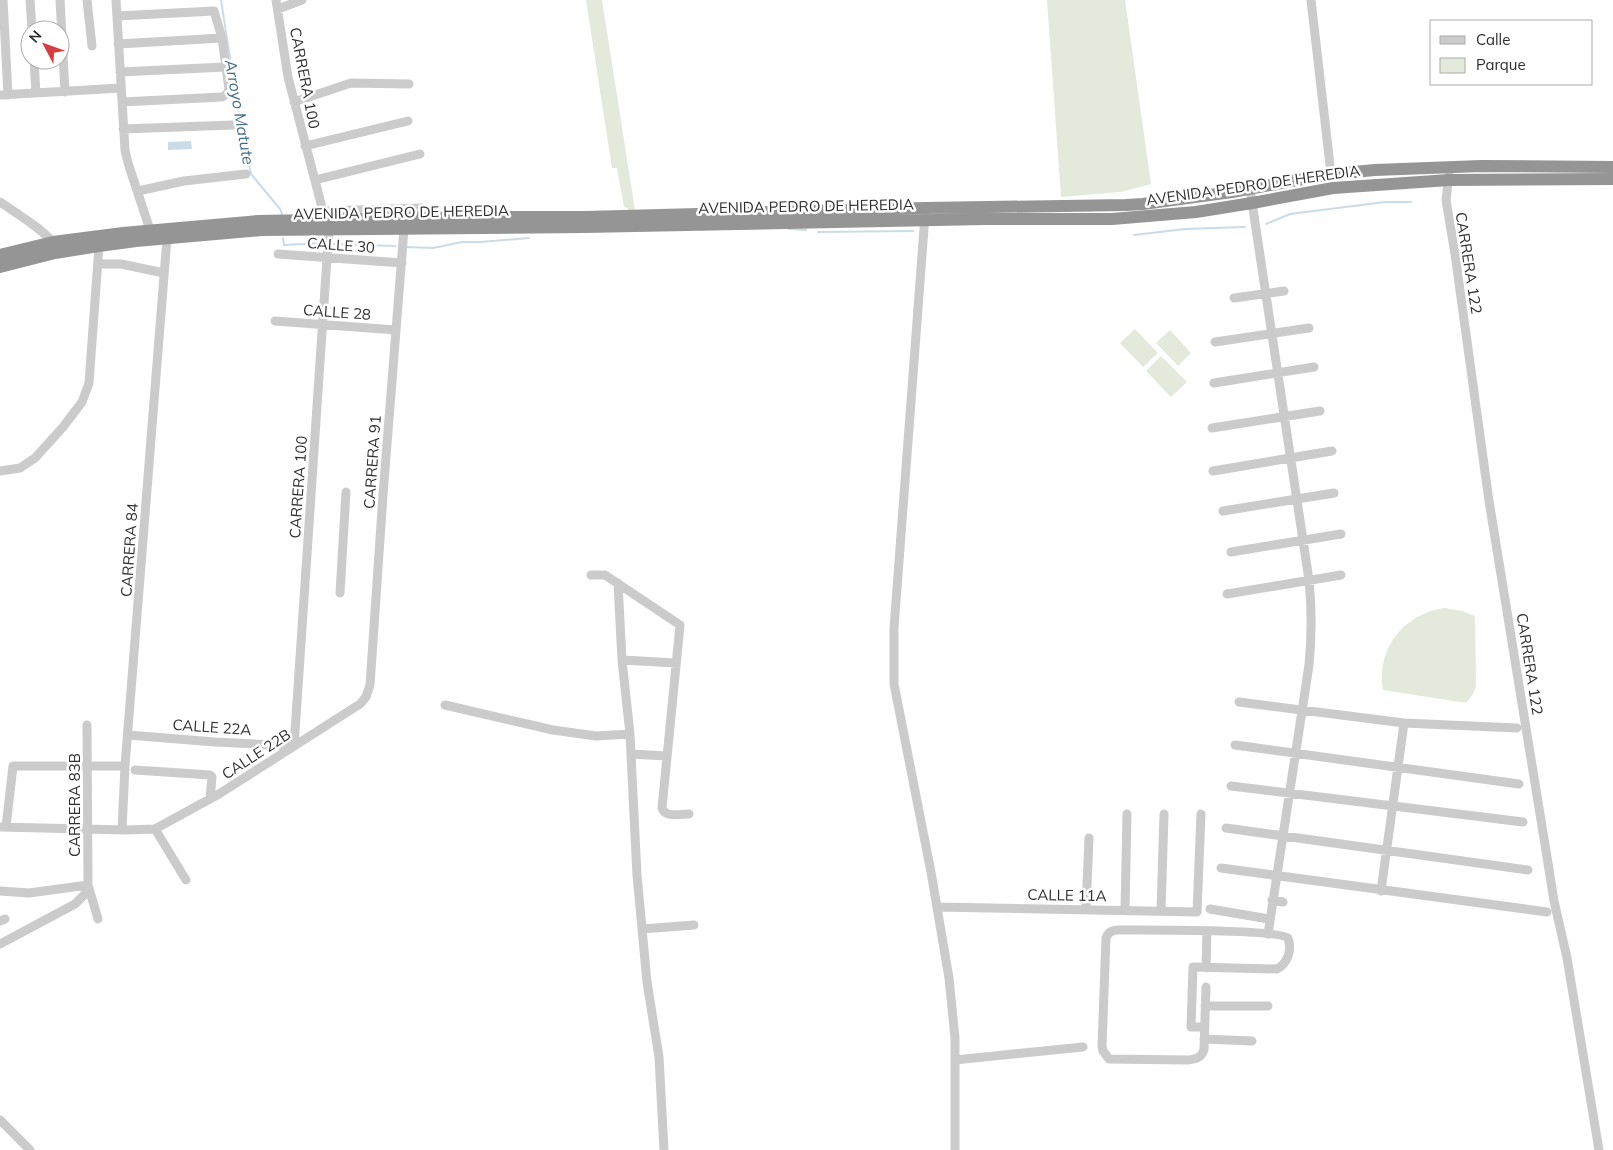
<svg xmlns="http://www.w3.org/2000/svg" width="1613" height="1150" font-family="Mulish,sans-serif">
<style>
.green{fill:#e3eadc}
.water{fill:#cadce9}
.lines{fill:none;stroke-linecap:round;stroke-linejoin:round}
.stream{stroke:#cadce9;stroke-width:2}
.minor{stroke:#cbcbcb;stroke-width:9}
.highway{stroke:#959595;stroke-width:12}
.labels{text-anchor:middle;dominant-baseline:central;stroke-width:5;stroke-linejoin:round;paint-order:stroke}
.street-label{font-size:15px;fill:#2e2e2e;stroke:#fff}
.water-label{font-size:16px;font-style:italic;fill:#426c8a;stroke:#fff}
</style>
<rect width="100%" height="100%" fill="#fff"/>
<path class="green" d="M586,0H602L635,210H629L627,208L624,207L617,168H612Z
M1047,0H1125L1151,184L1121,192L1061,197Z
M1135,329L1158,353L1143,367L1120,343Z
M1170,330L1191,353L1178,366L1156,343Z
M1161,356L1187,382L1171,397L1146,371Z
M1445,608L1462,611L1475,616L1476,686L1473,694L1467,702H1460L1383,690C1377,657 1395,625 1426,613C1432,610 1439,609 1445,608Z"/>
<path class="water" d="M191,141L192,149L168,150V142Z"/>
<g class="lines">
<path class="stream" d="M221,0L241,128L251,174L280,209L282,214
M1266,224L1290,214L1385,202H1411
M789,229L806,230
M818,232L913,231
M1134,235L1185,229L1245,227
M283,238L284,245L323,243
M334,244L395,246
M406,247L433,248L462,242H480L529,238"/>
<path class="minor" d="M3,0L8,95
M30,0L32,30
M60,0L65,92
M87,0L92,46
M116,0L125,150L128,163L150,230
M276,0L288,77L325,219
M1311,0L1331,174
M278,9L302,0
M117,16L214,11L222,38L229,89L227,94L222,97L122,102
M118,44L222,38
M34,60L36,93
M120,72L225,67
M0,95L121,88
M294,102L351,83L409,84
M123,129L233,125
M305,146L408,121
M1449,175L1446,200L1455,254L1489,501L1547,857L1554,901L1567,958L1599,1150
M315,180L420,154
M1250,189L1309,580C1312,610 1312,635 1309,665L1268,934
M138,191L184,181L246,174
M0,202C13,211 50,233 54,246
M323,211L422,208
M925,215L894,628V684L931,872L949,978L955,1038V1150
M278,254L402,263
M98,264H121L164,273
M1234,298L1284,291
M275,321L396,330
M1215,342L1309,328
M1214,383L1314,367
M1212,428L1320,411
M0,471L20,468L35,458L63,427L82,402L89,383L99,246
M1213,471L1332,451
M1223,511L1334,493
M1231,552L1341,534
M591,575H605L680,625L662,808C665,818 680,814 689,814
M618,583L622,660L630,734L637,875L647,982L659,1057L664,1150
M340,593L346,492
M1227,594L1341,575
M622,660L676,663
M1239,702L1404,723L1517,728
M445,705L553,730L596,736L630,734
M128,735L215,742L294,746L329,229
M1235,745L1519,784
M631,754L666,756
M135,770L210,775L212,777L210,799
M1231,786L1523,822
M0,827L126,830L155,829L219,794L360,704L366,697L370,685L383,495L404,229
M6,827L13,766H125
M1226,828L1528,870
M155,829L186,880
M122,830L125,766L167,238
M1221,868L1547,912
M88,885L98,919
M0,891L29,893L88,885
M1381,891L1404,723
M1272,900L1283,902
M937,907L1197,912L1201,814
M1086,909L1089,838
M1210,909L1269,919
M1125,910L1127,814
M1161,911L1164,814
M0,921L5,919
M642,929L694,925
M0,944L75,904L87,892L88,885L87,725
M1206,968L1207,931
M1205,1006H1268
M1204,1027H1191L1193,967L1277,969C1288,963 1292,950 1288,938C1277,929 1143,930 1119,930C1112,930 1108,932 1106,938L1102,1046L1103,1051L1109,1059L1188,1060C1196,1059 1201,1058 1204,1050L1206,987
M1204,1039L1252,1041
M955,1060L1083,1047
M0,1120L30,1150"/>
<path class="highway" d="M0,255L53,242L123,233L258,221L473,217H585L925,208L1126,205L1143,204L1232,192L1331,174L1375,170L1481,166L1613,167
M0,267L55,253L99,246L136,241L262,230L584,227L985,219H1112L1196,212L1252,203L1333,188L1449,180L1613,179"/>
</g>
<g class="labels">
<g class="street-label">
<text transform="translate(305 78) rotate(79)">CARRERA 100</text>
<text transform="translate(1253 185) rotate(-8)">AVENIDA PEDRO DE HEREDIA</text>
<text transform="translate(806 206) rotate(-1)">AVENIDA PEDRO DE HEREDIA</text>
<text transform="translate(401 212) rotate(-1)">AVENIDA PEDRO DE HEREDIA</text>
<text transform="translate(341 245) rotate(4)">CALLE 30</text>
<text transform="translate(1469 263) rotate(81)">CARRERA 122</text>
<text transform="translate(337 312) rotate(4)">CALLE 28</text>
<text transform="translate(372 462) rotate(-86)">CARRERA 91</text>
<text transform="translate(298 487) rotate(-86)">CARRERA 100</text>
<text transform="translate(129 550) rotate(-86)">CARRERA 84</text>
<text transform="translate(1530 664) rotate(81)">CARRERA 122</text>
<text transform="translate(212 727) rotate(4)">CALLE 22A</text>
<text transform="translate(256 754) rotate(-33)">CALLE 22B</text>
<text transform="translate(74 805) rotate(-90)">CARRERA 83B</text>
<text transform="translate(1067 895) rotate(1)">CALLE 11A</text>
</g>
<g class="water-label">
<text transform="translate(240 112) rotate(80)">Arroyo Matute</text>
</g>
</g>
<rect x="1430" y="20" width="162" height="65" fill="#ffffff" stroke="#ababab"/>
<rect x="1440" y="36" width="25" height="8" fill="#cbcbcb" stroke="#ababab"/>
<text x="1476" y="45" font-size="15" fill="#2e2e2e">Calle</text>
<rect x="1440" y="58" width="25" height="15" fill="#e3eadc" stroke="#ababab"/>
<text x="1476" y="70" font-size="15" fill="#2e2e2e">Parque</text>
<g transform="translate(45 45) rotate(311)"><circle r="24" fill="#ffffff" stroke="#ababab"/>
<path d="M0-4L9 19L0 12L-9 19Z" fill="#d83c43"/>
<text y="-8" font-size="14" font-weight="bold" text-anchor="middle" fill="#2e2e2e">N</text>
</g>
</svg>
